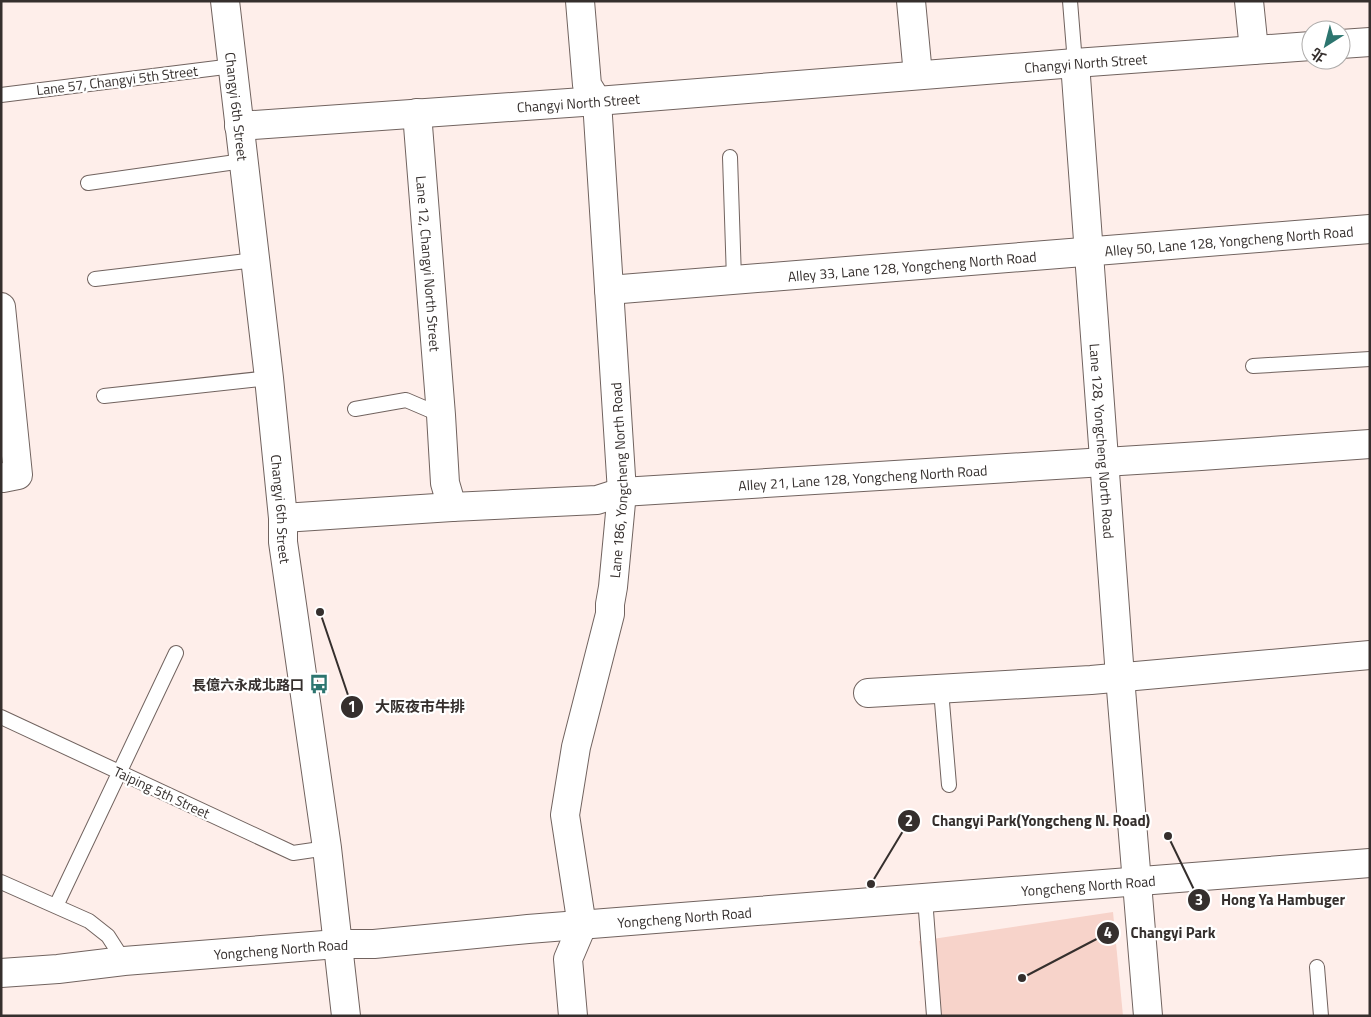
<svg xmlns="http://www.w3.org/2000/svg" width="1371" height="1017" font-family="'Titillium Web','Noto Sans TC',sans-serif">
<style>
.green{fill:#f7d3ca}
.lines{fill:none;stroke-linecap:round;stroke-linejoin:round}
.lane-casing{stroke:#71635f;stroke-width:16}
.street-casing{stroke:#71635f;stroke-width:30}
.lane{stroke:#fff;stroke-width:14}
.street{stroke:#fff;stroke-width:28}
.labels{text-anchor:middle;dominant-baseline:central;stroke-width:4.5;stroke-linejoin:round;paint-order:stroke}
.street-label{font-size:14px;fill:#352f2d;stroke:#fff}
.poi-label{font-size:14px;font-weight:bold;fill:#352f2d;stroke:#fff;text-anchor:end}
.leader{fill:none;stroke:#352f2d;stroke-width:2}
.callout-dot{fill:#352f2d;stroke:#fff;stroke-width:2}
.mark-label{font-size:15px;text-anchor:middle;font-weight:bold;fill:#fff}
.callout-label{font-size:15px;text-anchor:middle;font-weight:bold;fill:#352f2d;stroke:#fff;stroke-width:4.5;stroke-linejoin:round;paint-order:stroke}
</style>
<rect width="100%" height="100%" fill="#feeeea"/>
<path class="green" d="M1113,912L1123,1016H930L919,941Z"/>
<g class="lines">
<defs>
<path id="lane" d="M1070,1L1075,63
M1,95L233,66
M730,157L734,279
M88,183L243,161
M95,279L255,260
M1253,366L1370,359
M104,396L269,378
M355,409L406,400L441,415
M941,690L949,785
M1,717L293,853L327,848
M1,882L89,921L108,936L124,961
M925,898L934,1016
M56,906L176,653
M1317,967L1321,1016"/>
<g id="street">
<path id="s1" d="M225,1L269,378L283,518V542L327,848L346,1016"/>
<path d="M911,1L918,75"/>
<path d="M1249,1L1254,50"/>
<path d="M1341,44L1370,42"/>
<path id="s2" d="M1075,63L1120,677L1148,1016"/>
<path id="s3" d="M417,113L441,415L445,483L452,507"/>
<path id="s4" d="M239,126L597,101L1075,63L1311,46"/>
<path id="s5" d="M609,290L1370,229"/>
<path d="M1,307L18,475L3,478L1,477"/>
<path id="s6" d="M283,518L452,507L597,500L622,492L1201,456L1370,444"/>
<path d="M868,693L1091,680L1370,655"/>
<path id="s7" d="M1,973L58,969L124,961L337,944H374L528,929L1370,863"/>
<path id="s8" d="M573,1016L568,959L582,926L565,815L576,747L610,614V604L613,587L622,492L597,101L587,85L580,1"/>
</g>
</defs>
<use href="#lane" class="lane-casing"/>
<use href="#street" class="street-casing"/>
<use href="#lane" class="lane"/>
<use href="#street" class="street"/>
</g>
<defs>
<symbol id="bus-bare" viewBox="-9 -9 18 18"><path d="M-5-6H5V4H4V6H2V4H-2V6H-4V4H-5ZM-3.5-4V0h7V-4ZM-3.5 1.2v1.5H-2V1.2ZM2 1.2v1.5H3.5V1.2Z" fill="#2c756f" stroke="#fff" stroke-width="2.5" paint-order="stroke"/></symbol>
</defs>
<g fill-rule="evenodd">
<use href="#bus-bare" x="305" y="670" width="28" height="28"/>
</g>
<g class="labels">
<g class="street-label">
<text stroke="none"><textPath href="#s4" startOffset="849">Changyi North Street</textPath></text>
<text transform="translate(117 80) rotate(-7)">Lane 57, Changyi 5th Street</text>
<text stroke="none"><textPath href="#s4" startOffset="340">Changyi North Street</textPath></text>
<text stroke="none"><textPath href="#s1" startOffset="106">Changyi 6th Street</textPath></text>
<text stroke="none"><textPath href="#s5" startOffset="622">Alley 50, Lane 128, Yongcheng North Road</textPath></text>
<text stroke="none"><textPath href="#s3" startOffset="151">Lane 12, Changyi North Street</textPath></text>
<text stroke="none"><textPath href="#s5" startOffset="304">Alley 33, Lane 128, Yongcheng North Road</textPath></text>
<text stroke="none"><textPath href="#s2" startOffset="379">Lane 128, Yongcheng North Road</textPath></text>
<text stroke="none"><textPath href="#s6" startOffset="582">Alley 21, Lane 128, Yongcheng North Road</textPath></text>
<text stroke="none"><textPath href="#s8" startOffset="546">Lane 186, Yongcheng North Road</textPath></text>
<text stroke="none"><textPath href="#s1" startOffset="511">Changyi 6th Street</textPath></text>
<text transform="translate(162 792) rotate(25)">Taiping 5th Street</text>
<text stroke="none"><textPath href="#s7" startOffset="1091">Yongcheng North Road</textPath></text>
<text stroke="none"><textPath href="#s7" startOffset="686">Yongcheng North Road</textPath></text>
<text stroke="none"><textPath href="#s7" startOffset="281">Yongcheng North Road</textPath></text>
</g>
<g class="poi-label">
<text x="304" y="684">長億六永成北路口</text>
</g>
</g>
<path class="leader" d="M320 612L352 707M871 884L909 821M1168 836L1199 900M1022 978L1108 933"/>
<g class="callout-dot">
<circle cx="320" cy="612" r="5"/>
<circle cx="871" cy="884" r="5"/>
<circle cx="1168" cy="836" r="5"/>
<circle cx="1022" cy="978" r="5"/>
<circle cx="352" cy="707" r="12"/>
<circle cx="909" cy="821" r="12"/>
<circle cx="1199" cy="900" r="12"/>
<circle cx="1108" cy="933" r="12"/>
</g>
<g class="mark-label">
<text x="352" y="712">1</text>
<text x="909" y="826">2</text>
<text x="1199" y="905">3</text>
<text x="1108" y="938">4</text>
</g>
<g class="callout-label">
<text x="420" y="712">大阪夜市牛排</text>
<text x="1041" y="826">Changyi Park(Yongcheng N. Road)</text>
<text x="1283" y="905">Hong Ya Hambuger</text>
<text x="1173" y="938">Changyi Park</text>
</g>
<rect width="1371" height="1017" fill="none" stroke="#352f2d" stroke-width="5"/>
<g transform="translate(1326 45) rotate(216)"><circle r="24" fill="#ffffff" stroke="#aeacab"/>
<path d="M0-4L9 19L0 12L-9 19Z" fill="#2c756f"/>
<text y="-8" font-size="14" font-weight="bold" text-anchor="middle" fill="#352f2d">北</text>
</g>
</svg>
